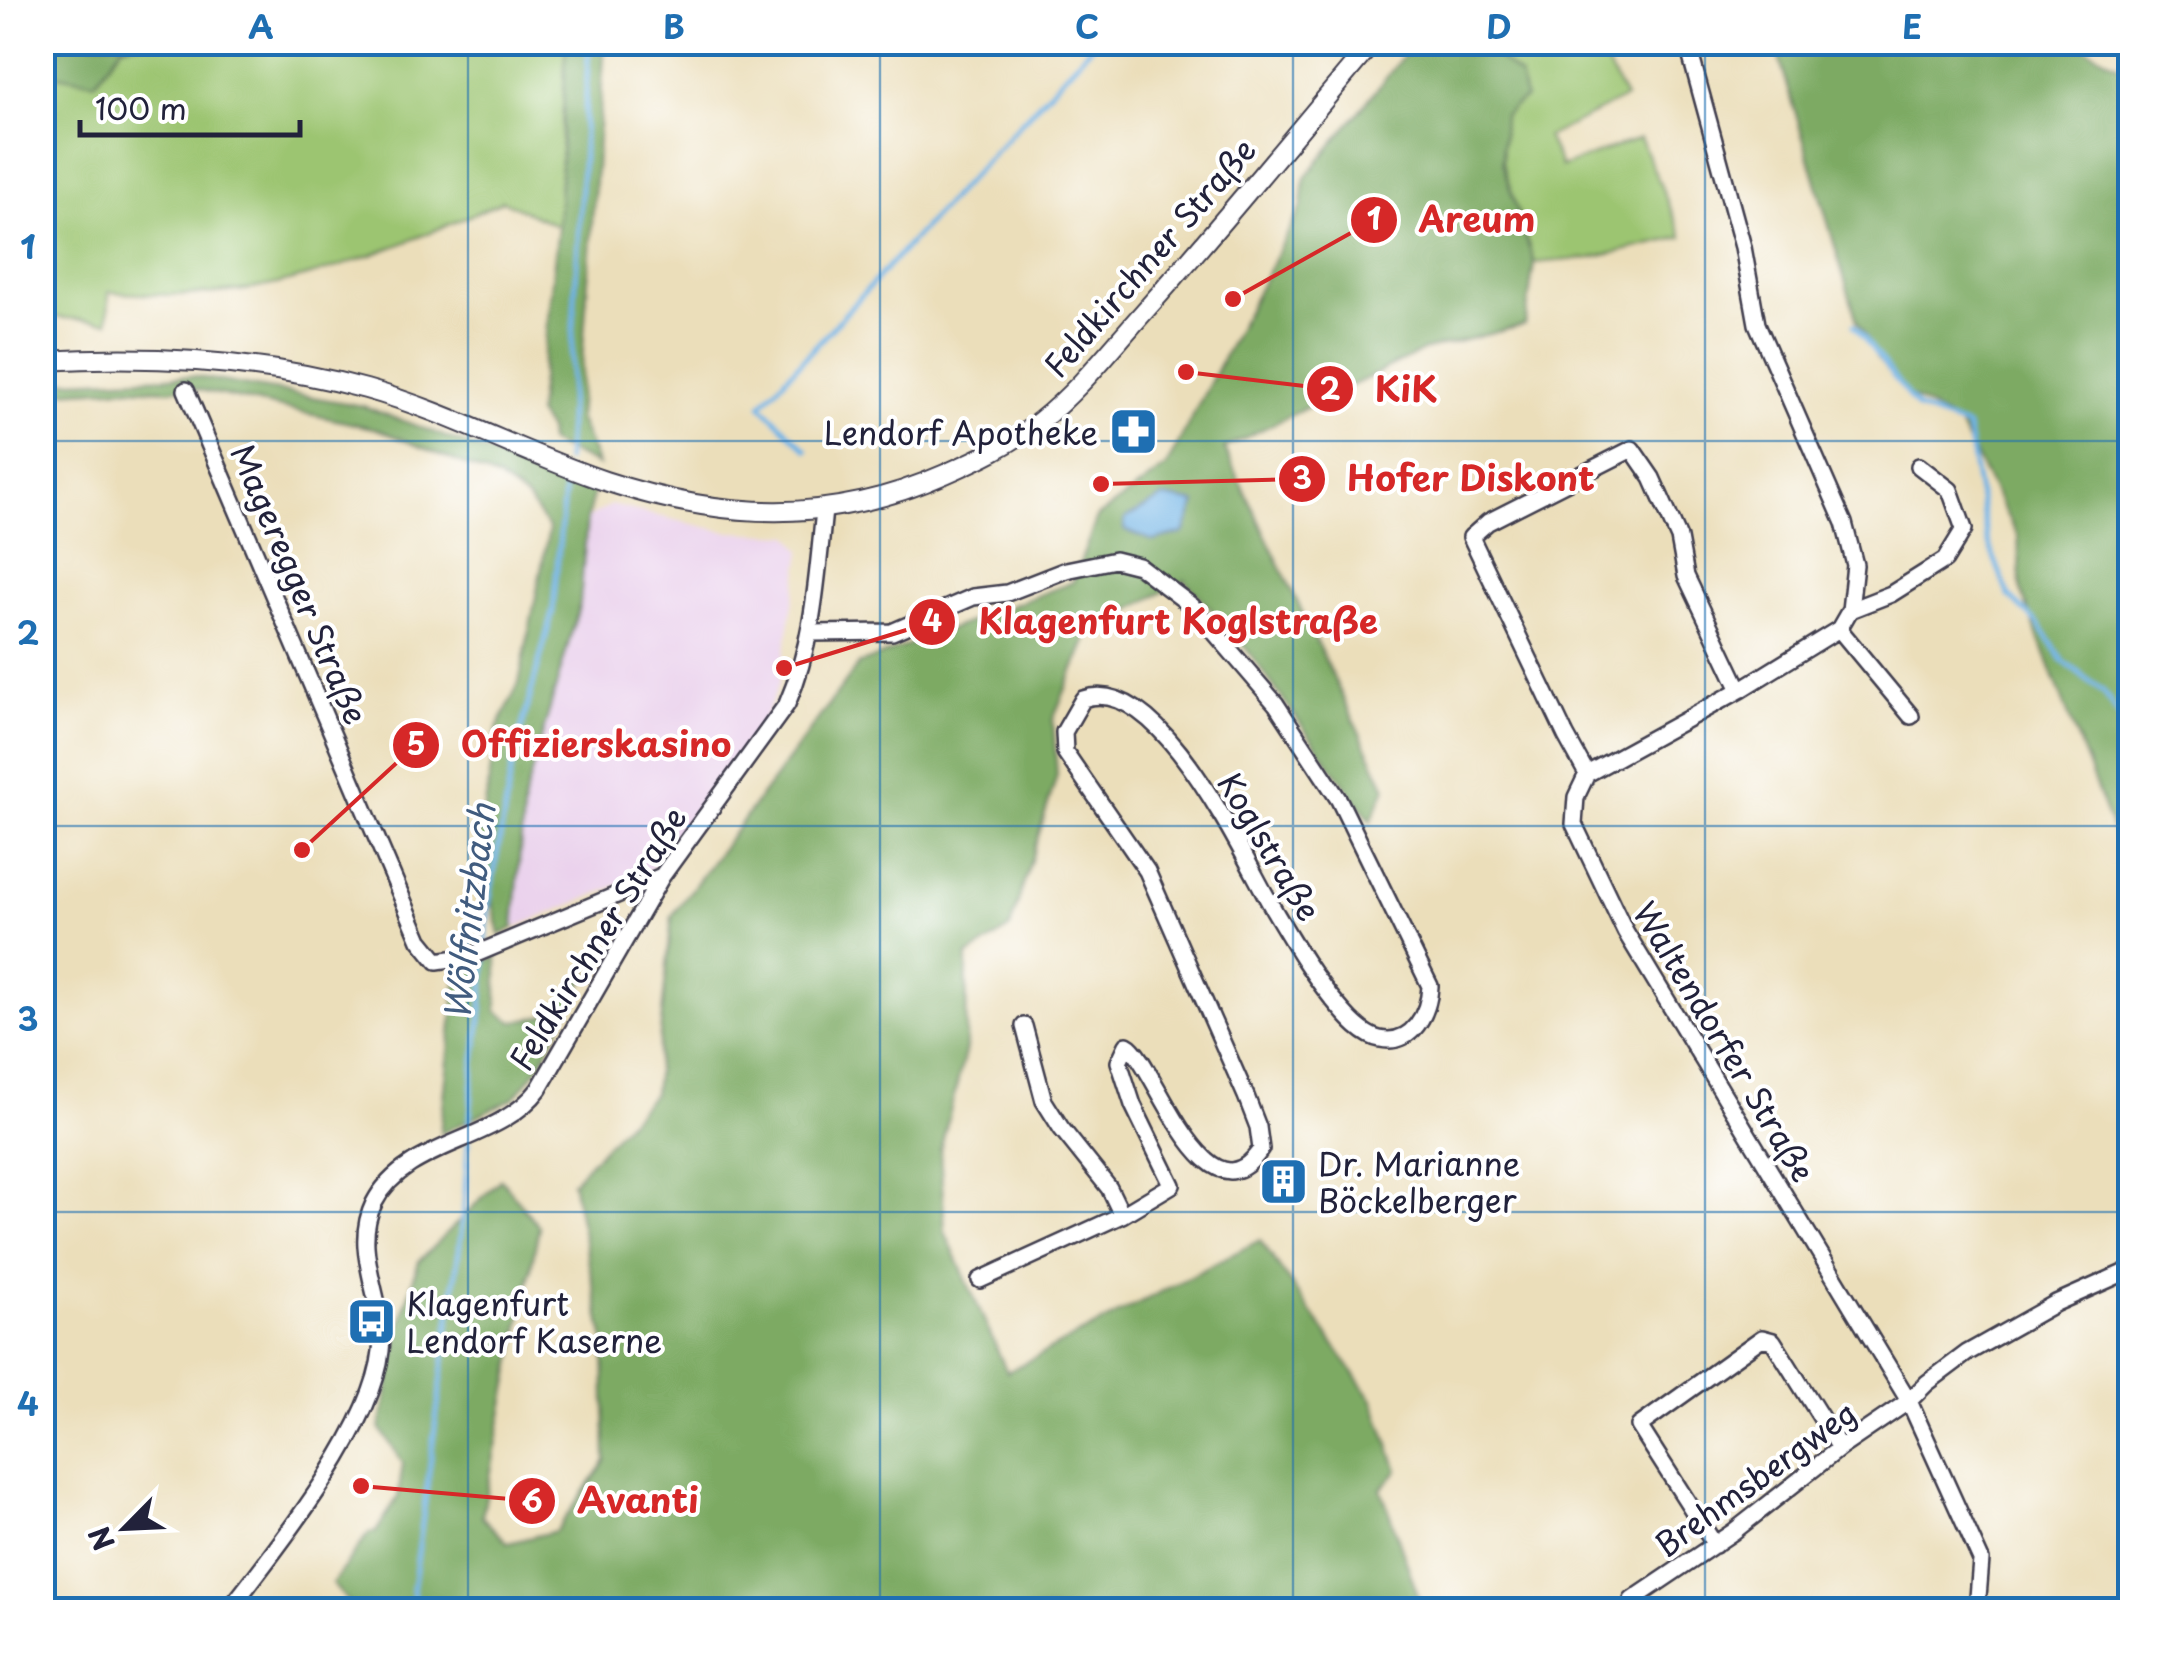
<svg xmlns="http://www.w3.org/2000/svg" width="2173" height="1653" font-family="'Playpen Sans',sans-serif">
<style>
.built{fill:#ead1ec}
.green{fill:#9cc571;stroke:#5f7456;stroke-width:2.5}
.forest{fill:#7daa63;stroke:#50664f;stroke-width:2.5}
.water{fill:#70b3e5;stroke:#496a90;stroke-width:2.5}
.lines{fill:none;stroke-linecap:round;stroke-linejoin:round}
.stream{stroke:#70b3e5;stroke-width:5}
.minor-casing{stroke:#403e4e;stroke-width:20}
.major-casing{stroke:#403e4e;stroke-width:22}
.minor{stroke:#fff;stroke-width:15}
.major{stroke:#fff;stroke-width:18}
.grid{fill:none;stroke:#1f6fb2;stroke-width:2.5;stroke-opacity:0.55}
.labels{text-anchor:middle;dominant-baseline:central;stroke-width:8;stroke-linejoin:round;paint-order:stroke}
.street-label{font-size:32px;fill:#22223b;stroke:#fff}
.poi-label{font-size:32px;fill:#22223b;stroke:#fff;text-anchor:start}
.water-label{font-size:35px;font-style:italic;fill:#415c7f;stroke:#fff}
.leader{fill:none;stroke:#d62828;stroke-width:4}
.callout-dot{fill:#d62828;stroke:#fff;stroke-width:4}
.mark-label{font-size:30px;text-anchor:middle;font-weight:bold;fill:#fff}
.callout-label{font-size:35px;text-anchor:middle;font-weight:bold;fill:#d62828;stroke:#fff;stroke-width:8;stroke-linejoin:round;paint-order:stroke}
.neatline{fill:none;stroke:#1f6fb2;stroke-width:4}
.grid-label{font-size:32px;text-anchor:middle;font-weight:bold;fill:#1f6fb2}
</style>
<rect width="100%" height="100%" fill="#fff"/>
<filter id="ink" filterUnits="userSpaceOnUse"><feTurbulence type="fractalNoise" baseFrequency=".01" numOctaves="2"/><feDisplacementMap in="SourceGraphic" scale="20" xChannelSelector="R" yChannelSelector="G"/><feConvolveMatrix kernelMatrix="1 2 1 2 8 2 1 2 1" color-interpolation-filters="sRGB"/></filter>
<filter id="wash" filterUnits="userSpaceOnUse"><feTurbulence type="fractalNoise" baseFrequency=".0048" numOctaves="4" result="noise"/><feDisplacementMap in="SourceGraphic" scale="40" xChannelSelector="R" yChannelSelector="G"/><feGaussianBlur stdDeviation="2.25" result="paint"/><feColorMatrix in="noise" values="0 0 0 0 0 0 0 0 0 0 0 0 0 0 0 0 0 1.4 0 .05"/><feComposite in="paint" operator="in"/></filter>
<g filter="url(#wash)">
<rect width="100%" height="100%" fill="#ebdeba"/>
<path class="built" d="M611,505L727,532L790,535L802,551L779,684L760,729L648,873L514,928L524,799L580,603L587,519Z"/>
<path class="green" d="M133,43H566L558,226L503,201C435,231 365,261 293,280C235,296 169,297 109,292L108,322L43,316L42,72L95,82L122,46Z
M1502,43H1595L1625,98L1547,137L1561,167L1640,138L1683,237L1592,258L1534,263L1502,163L1504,115L1524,98L1520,77L1491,54Z"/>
<path class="forest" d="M42,43L43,42L133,43L122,46L95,82L43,72Z
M566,43H605L578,418L598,465L549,443L548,430L537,414L558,227Z
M1414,43H1480L1520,76L1525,98L1504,115L1502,163L1534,263L1525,325L1425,350L1224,448L1386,788L1371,821L1248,651L1185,580L1090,632L1053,719L1057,775L1010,928L967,957L966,1049L940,1151L945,1232L1007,1372L1260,1240L1373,1400L1398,1470L1381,1489L1423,1610H356L332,1584L369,1533L376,1532L398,1497L403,1463L380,1428L405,1306L419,1261L501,1179L539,1227L482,1517L508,1543L556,1531L606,1461L604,1337L572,1182L654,1093L672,916L859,664L1073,582L1097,517L1166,467L1302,206L1305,178Z
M1775,43H2077L2130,72V876L2021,591L2018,537L1959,425L1908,395L1877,358L1857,321Z
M193,376L363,406L594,492L587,519L580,603L524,799L514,928L500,935L479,844L497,729L519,683L549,529L527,499L499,479L377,429L186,387L170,390L127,388L43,393V382Z
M497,956V1011L513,1022L547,1015L590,970L538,1068L514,1098L440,1134L457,978Z"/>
<path class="water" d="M1164,497L1196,503L1184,533L1153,541L1124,530L1125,519Z"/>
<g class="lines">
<path class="stream" d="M1854,325L1918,409L1967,427L1987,539L2009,596L2039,625L2064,662L2103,691L2125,725L2130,760
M807,450L761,405L1095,42
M566,460L589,42
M469,1131L474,1066L482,1011L488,909L513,761L553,610L566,471
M416,1610L413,1590L463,1220L468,1142"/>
</g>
</g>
<g filter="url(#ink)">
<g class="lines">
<defs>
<path id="minor" d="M1687,42L1743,247L1757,324L1844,523L1855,565L1850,610L1839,629L1740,690L1587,774L1576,797L1574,824L1625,931L1909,1401L1981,1560L1977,1610
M186,390L420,940L437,961L471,956L662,876
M1850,610L1891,594L1945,560L1964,529L1950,490L1919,466
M1839,629L1911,716
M811,633L892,632L973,597L1007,593L1066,570L1115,560L1139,566L1192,606L1276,704L1339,800L1430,986C1429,1012 1413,1046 1380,1039C1364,1036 1349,1019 1339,1007C1314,978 1294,944 1275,912C1243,858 1160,671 1083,699L1064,732L1065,752L1147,871L1246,1096L1258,1127L1261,1149C1206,1231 1153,1057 1127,1045L1119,1062L1133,1105L1172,1185L1122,1215L980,1280
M1587,774L1566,736L1471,537L1488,522L1632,449L1652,478L1679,538L1686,576L1740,690
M1024,1026L1044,1101L1061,1128L1109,1188L1122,1215
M1715,1545L1639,1426L1762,1338L1773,1341L1840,1448
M1632,1600L1733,1532L1840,1448L1909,1401L1927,1383L1967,1353L2056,1303L2130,1270
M229,1610C277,1548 373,1429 381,1351C387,1301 350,1252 374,1203C406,1140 498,1144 539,1089L662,876L787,704C814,642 817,576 824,510"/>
<path id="major" d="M42,361C152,354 260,360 366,389C449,412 524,454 605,481C724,520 830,525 945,474C979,459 1011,444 1040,421C1078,391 1109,351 1142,314C1221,226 1296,133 1373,42"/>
</defs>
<use href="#minor" class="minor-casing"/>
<use href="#major" class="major-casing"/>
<use href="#minor" class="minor"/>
<use href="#major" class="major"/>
</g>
</g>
<path class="grid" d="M468,42V1610M880,42V1610M1293,42V1610M1705,42V1610M42,441H2130M42,826H2130M42,1212H2130"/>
<defs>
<symbol id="pharmacy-square" viewBox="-11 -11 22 22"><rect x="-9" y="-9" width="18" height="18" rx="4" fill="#1f6fb2" stroke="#fff"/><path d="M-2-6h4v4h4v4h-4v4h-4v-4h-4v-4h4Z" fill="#fff"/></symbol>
<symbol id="building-square" viewBox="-11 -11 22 22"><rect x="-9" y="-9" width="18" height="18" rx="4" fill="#1f6fb2" stroke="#fff"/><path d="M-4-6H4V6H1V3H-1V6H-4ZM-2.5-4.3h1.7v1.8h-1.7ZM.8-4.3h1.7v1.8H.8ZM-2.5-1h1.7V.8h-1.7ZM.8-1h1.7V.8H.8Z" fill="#fff"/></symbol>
<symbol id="bus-square" viewBox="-11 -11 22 22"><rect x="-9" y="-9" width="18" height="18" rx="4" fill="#1f6fb2" stroke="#fff"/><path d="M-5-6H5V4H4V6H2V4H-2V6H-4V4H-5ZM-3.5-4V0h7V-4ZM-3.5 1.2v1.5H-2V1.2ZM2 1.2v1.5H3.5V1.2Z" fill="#fff"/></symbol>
</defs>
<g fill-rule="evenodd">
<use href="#pharmacy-square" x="1106" y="404" width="55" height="55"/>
<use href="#building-square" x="1256" y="1154" width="55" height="55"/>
<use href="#bus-square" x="344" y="1294" width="55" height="55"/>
</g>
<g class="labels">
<g class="street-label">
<text transform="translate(1149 257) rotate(-49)">Feldkirchner Straße</text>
<text transform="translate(300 584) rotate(67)">Mageregger Straße</text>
<text transform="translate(1270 846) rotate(59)">Koglstraße</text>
<text transform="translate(597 938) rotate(-58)">Feldkirchner Straße</text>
<text transform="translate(1725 1041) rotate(59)">Waltendorfer Straße</text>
<text transform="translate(1755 1478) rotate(-36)">Brehmsbergweg</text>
</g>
<g class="poi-label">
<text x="1098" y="432" text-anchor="end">Lendorf Apotheke</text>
<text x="1318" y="1163">Dr. Marianne<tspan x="1318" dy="37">Böckelberger</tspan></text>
<text x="406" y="1303">Klagenfurt<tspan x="406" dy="37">Lendorf Kaserne</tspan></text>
</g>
<g class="water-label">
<text transform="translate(468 912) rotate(-83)">Wölfnitzbach</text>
</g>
</g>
<path class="leader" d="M1233 299L1374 220M1186 372L1330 389M1101 484L1302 479M784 668L932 622M302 850L416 745M361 1486L532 1501"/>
<g class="callout-dot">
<circle cx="1233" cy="299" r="10"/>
<circle cx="1186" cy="372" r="10"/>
<circle cx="1101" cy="484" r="10"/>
<circle cx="784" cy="668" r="10"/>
<circle cx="302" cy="850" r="10"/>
<circle cx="361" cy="1486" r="10"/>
<circle cx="1374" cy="220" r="25"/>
<circle cx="1330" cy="389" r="25"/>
<circle cx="1302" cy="479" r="25"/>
<circle cx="932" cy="622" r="25"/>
<circle cx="416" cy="745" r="25"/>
<circle cx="532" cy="1501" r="25"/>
</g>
<g class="mark-label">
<text x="1374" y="230">1</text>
<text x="1330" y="400">2</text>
<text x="1302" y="489">3</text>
<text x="932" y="632">4</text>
<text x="416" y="755">5</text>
<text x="532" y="1512">6</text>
</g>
<g class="callout-label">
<text x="1477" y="232">Areum</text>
<text x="1406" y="402">KiK</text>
<text x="1471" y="491">Hofer Diskont</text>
<text x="1178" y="634">Klagenfurt Koglstraße</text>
<text x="596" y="757">Offizierskasino</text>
<text x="638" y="1513">Avanti</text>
</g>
<rect width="2173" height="1653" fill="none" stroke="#fff" stroke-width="110"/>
<g transform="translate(125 1528) rotate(246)" stroke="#ffffff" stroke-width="8" paint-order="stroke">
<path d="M0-8L18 38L0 25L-18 38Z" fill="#22223b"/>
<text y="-15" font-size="28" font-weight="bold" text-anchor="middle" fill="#22223b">N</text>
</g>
<path d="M80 120v15h220v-15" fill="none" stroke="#22223b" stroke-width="5"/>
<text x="95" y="120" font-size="30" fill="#22223b" stroke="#ffffff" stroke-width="8" paint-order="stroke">100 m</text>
<rect x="55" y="55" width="2063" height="1543" class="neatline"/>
<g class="grid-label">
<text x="261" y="39">A</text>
<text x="674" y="39">B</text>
<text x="1087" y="39">C</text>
<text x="1499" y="39">D</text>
<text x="1912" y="39">E</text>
<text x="28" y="259">1</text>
<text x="28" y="645">2</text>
<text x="28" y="1031">3</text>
<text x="28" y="1416">4</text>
</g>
</svg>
